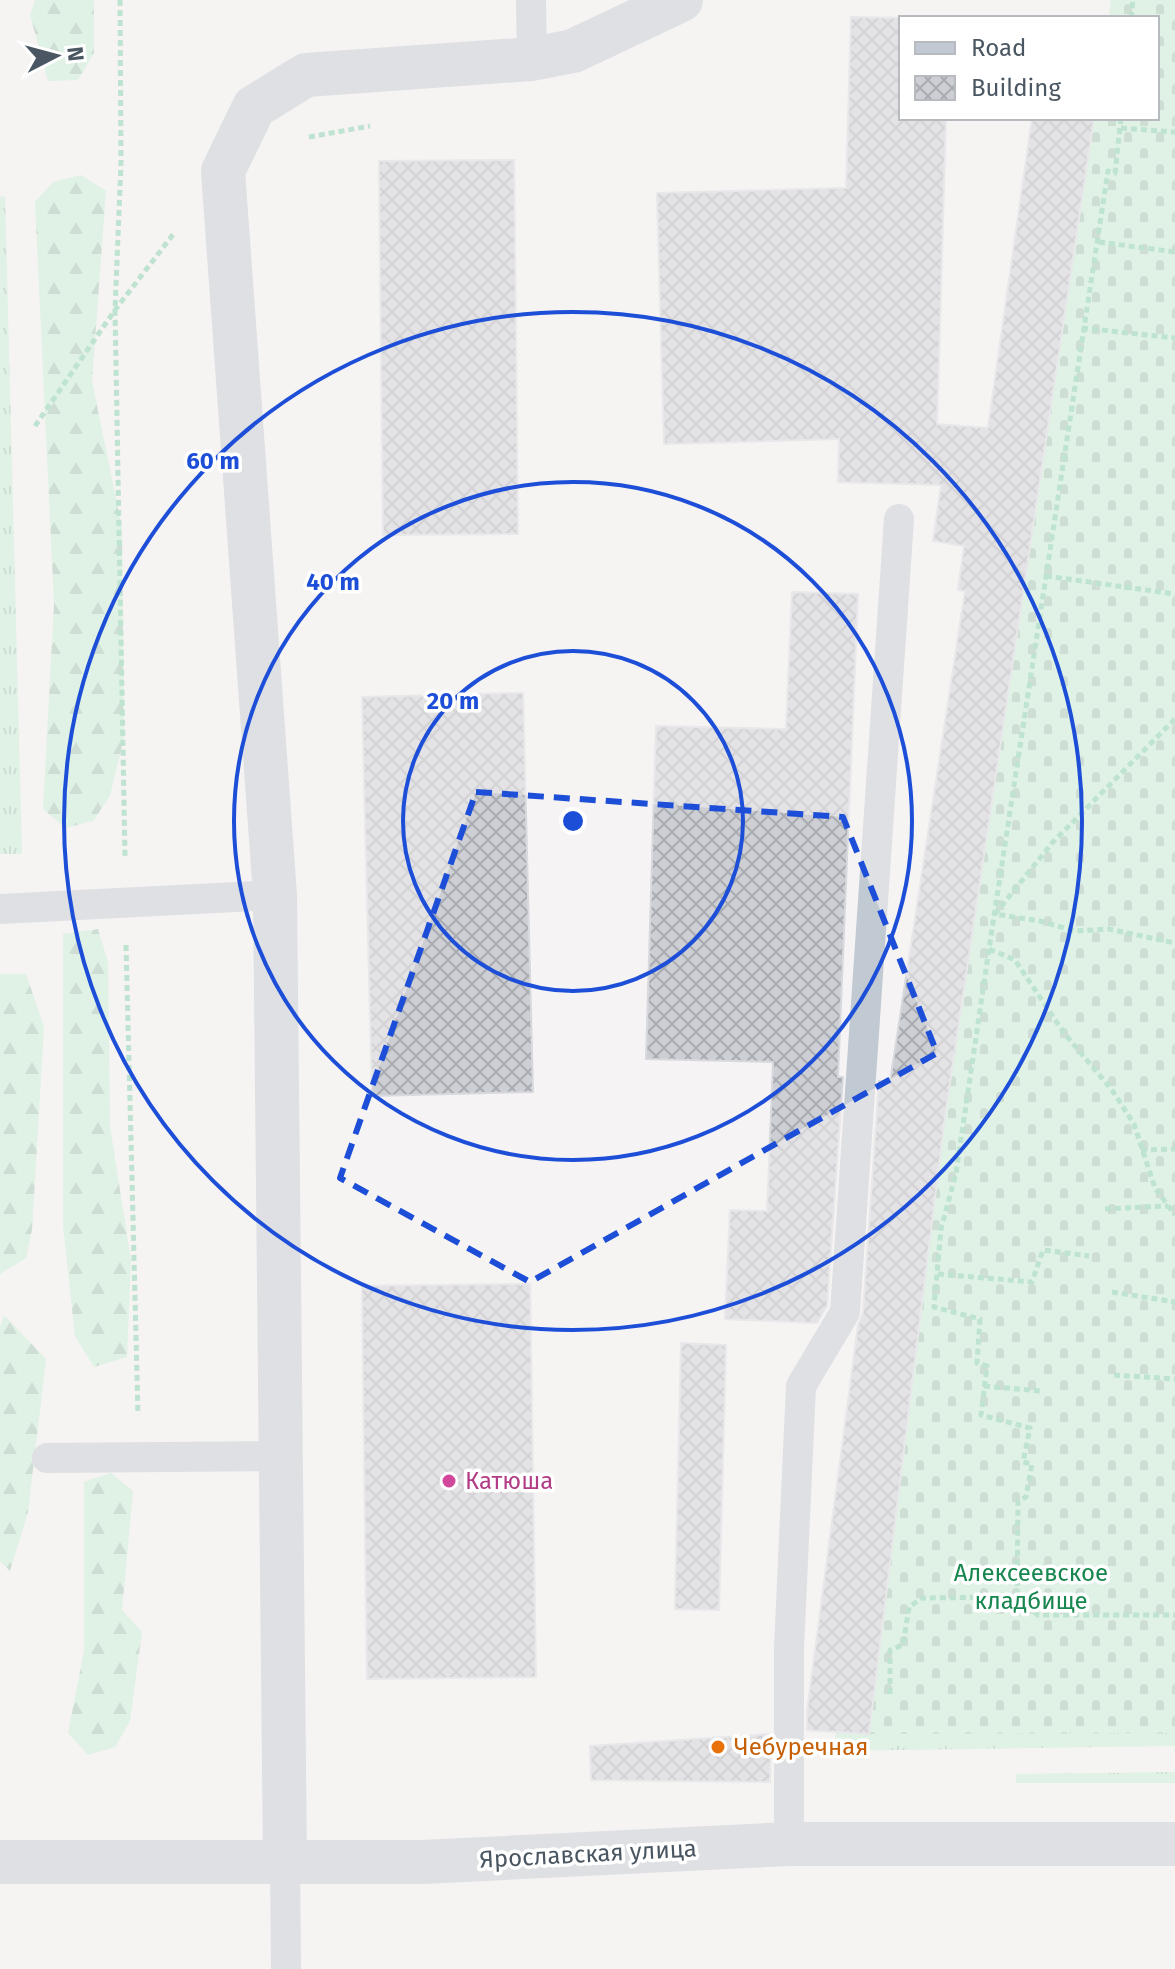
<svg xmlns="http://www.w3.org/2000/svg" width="1175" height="1969" font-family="'Fira Sans',sans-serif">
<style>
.grass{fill:url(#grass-tufts)}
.forest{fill:url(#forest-firs)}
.cemetery{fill:url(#cemetery-stones)}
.building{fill:url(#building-cross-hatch);stroke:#d7d9de;stroke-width:2}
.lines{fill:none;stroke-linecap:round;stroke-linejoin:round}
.path{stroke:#7ad0a6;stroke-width:5;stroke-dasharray:6 4;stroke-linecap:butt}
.service{stroke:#c1cad2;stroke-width:30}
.minor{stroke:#c1cad2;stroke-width:44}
.tertiary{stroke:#c1cad2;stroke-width:44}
.marked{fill:none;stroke:#1d4ed8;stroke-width:6;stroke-dasharray:16 10;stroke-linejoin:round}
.ring{fill:none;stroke:#1d4ed8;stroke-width:4}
.hotel-dot{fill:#d1479c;stroke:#fff;stroke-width:3}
.food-dot{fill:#e8710a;stroke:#fff;stroke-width:3}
.labels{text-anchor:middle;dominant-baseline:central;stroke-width:7;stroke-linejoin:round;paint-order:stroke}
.hotel-label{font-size:24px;fill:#b23c85;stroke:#fff;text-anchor:start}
.park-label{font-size:24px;fill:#17864f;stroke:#fff}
.food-label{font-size:24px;fill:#c56008;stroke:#fff;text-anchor:start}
.street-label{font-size:24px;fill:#4a5661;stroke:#fff}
.centre{fill:#1d4ed8;stroke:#fff;stroke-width:4}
.ring-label{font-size:24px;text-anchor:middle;font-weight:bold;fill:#1d4ed8;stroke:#fff;stroke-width:7;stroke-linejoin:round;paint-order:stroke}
</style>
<defs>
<pattern id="grass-tufts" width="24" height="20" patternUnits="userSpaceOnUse" patternTransform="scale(2)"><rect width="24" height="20" fill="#c3f1d5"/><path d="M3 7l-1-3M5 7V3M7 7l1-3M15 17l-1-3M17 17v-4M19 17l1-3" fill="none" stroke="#a0c6b0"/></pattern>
<pattern id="forest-firs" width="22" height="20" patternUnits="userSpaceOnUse" patternTransform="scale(2)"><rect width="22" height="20" fill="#c3f1d5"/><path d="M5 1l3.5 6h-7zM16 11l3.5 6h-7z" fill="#a0c6b0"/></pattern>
<pattern id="cemetery-stones" width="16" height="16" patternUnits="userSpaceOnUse" patternTransform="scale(2)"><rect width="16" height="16" fill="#c3f1d5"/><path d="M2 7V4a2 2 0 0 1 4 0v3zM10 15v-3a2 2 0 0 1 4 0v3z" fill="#a0c6b0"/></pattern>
<pattern id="building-cross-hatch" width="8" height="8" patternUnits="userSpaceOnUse" patternTransform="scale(2)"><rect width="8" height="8" fill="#cdcfd5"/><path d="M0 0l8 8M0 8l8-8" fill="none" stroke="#a8abb0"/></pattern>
</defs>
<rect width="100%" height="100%" fill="#f5f3f3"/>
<path class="grass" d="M5,196L22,854H0V197Z
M836,1732L1175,1733V1746L834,1751Z
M1175,1772V1783H1016V1774Z"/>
<path class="forest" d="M35,0H94V53L78,80L48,81L30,15Z
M81,175L106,191L92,381L122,528L124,737L110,796L93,821L65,828L43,809L54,604L35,202L53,182Z
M98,929L108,962L110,1126L131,1261L127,1357L94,1367L75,1336L63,1225V934Z
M0,974H26L44,1027L32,1230L26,1258L0,1274Z
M4,1315L46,1359L28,1512L10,1571L0,1561V1327Z
M111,1473L133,1491L122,1610L142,1632L130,1721L115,1747L88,1755L68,1733L84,1651V1482Z"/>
<path class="cemetery" d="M1111,0H1175V1733L869,1734L922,1292L953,1062L1094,118H1157V18H1109Z"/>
<path class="building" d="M851,17L901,18V118H946L937,424L988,428L1032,118H1094L945,1116L869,1734L807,1730V1711L858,1325L863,1313L879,1081L890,1082L965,591L958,590L964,546L933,541L941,485L838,482L839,439L664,444L657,193L846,188Z
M514,160L518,534L383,535L379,161Z
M792,592L858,594L838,1077H843L827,1306L817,1323L725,1319L730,1210L767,1211L773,1062L646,1059L656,726L786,729Z
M523,693L533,1092L372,1096L362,697Z
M530,1284L536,1677L367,1679L362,1286Z
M681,1343L726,1345L719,1610L675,1609Z
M771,1734L770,1782L591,1780L590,1746Z"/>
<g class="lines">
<path class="path" d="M120,0L121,163L115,310L125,859
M1131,18L1133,0
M1121,118L1115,173L1108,171L989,949L1015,960L1064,1033L1112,1090L1134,1124L1155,1188L1175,1215
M1121,128L1175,132
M309,137L370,126
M1099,242L1175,252
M1082,328L1175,338
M35,426L115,310L175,232
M1046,576L1175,594
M1175,719L1053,842L995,914L1040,921L1075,931L1109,929L1175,943
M126,945L138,1415
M989,949L956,1173L941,1229L934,1307L980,1319L977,1363L987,1366L981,1415L1030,1428L1023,1462L1032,1464L1026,1497L1018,1501L1017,1597
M1141,1150L1175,1149
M1105,1209L1168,1206
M938,1274L1032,1282L1043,1250L1089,1256
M1112,1292L1175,1302
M1114,1375L1175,1379
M984,1386L1040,1391
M890,1694V1650L903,1645L909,1607L922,1598L1017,1597L1038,1615H1175"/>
<path class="service" d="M531,0L532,59
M0,909L275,895
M47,1458L281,1456
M789,1844V1648L801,1386L845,1312L899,519
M285,1862L286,1969"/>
<path class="minor" d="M285,1862L275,895L223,171L254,107L306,75L532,59L573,51L681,0"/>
<path class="tertiary" d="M0,1862H423L789,1844H1175"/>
</g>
<path d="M0 0H1175V1969H0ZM476,792L843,817L937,1053L530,1282L340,1178Z" fill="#f5f3f3" fill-opacity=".55" fill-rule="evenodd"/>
<path class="marked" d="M476,792L843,817L937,1053L530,1282L340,1178Z"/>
<g class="ring">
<circle cx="573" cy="821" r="170"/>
<circle cx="573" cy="821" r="339"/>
<circle cx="573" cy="821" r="509"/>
</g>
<circle class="hotel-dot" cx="449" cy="1481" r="8"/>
<circle class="food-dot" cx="718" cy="1747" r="8"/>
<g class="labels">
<g class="hotel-label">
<text x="465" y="1481">Катюша</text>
</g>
<g class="park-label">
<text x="1031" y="1573">Алексеевское<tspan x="1031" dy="28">кладбище</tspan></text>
</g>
<g class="food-label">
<text x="734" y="1747">Чебуречная</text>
</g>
<g class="street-label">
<text transform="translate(588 1854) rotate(-3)">Ярославская улица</text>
</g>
</g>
<circle cx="573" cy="821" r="12" class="centre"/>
<g class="ring-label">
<text x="213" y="469">60 m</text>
<text x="333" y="590">40 m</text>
<text x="453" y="709">20 m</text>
</g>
<rect x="899" y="16" width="260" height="104" fill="#ffffff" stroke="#b7bbc0" stroke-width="2"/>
<rect x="915" y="42" width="40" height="12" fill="#c1cad2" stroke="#b7bbc0" stroke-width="2"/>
<text x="971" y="56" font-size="24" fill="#4a5661">Road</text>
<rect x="915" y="76" width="40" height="24" fill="url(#building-cross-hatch)" stroke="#b7bbc0" stroke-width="2"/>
<text x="971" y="96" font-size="24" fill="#4a5661">Building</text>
<g transform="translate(56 56) rotate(84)" stroke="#ffffff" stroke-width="6" paint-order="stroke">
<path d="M0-6L14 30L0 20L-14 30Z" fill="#4a5661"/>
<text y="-12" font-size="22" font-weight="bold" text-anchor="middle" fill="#4a5661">N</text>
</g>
</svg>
